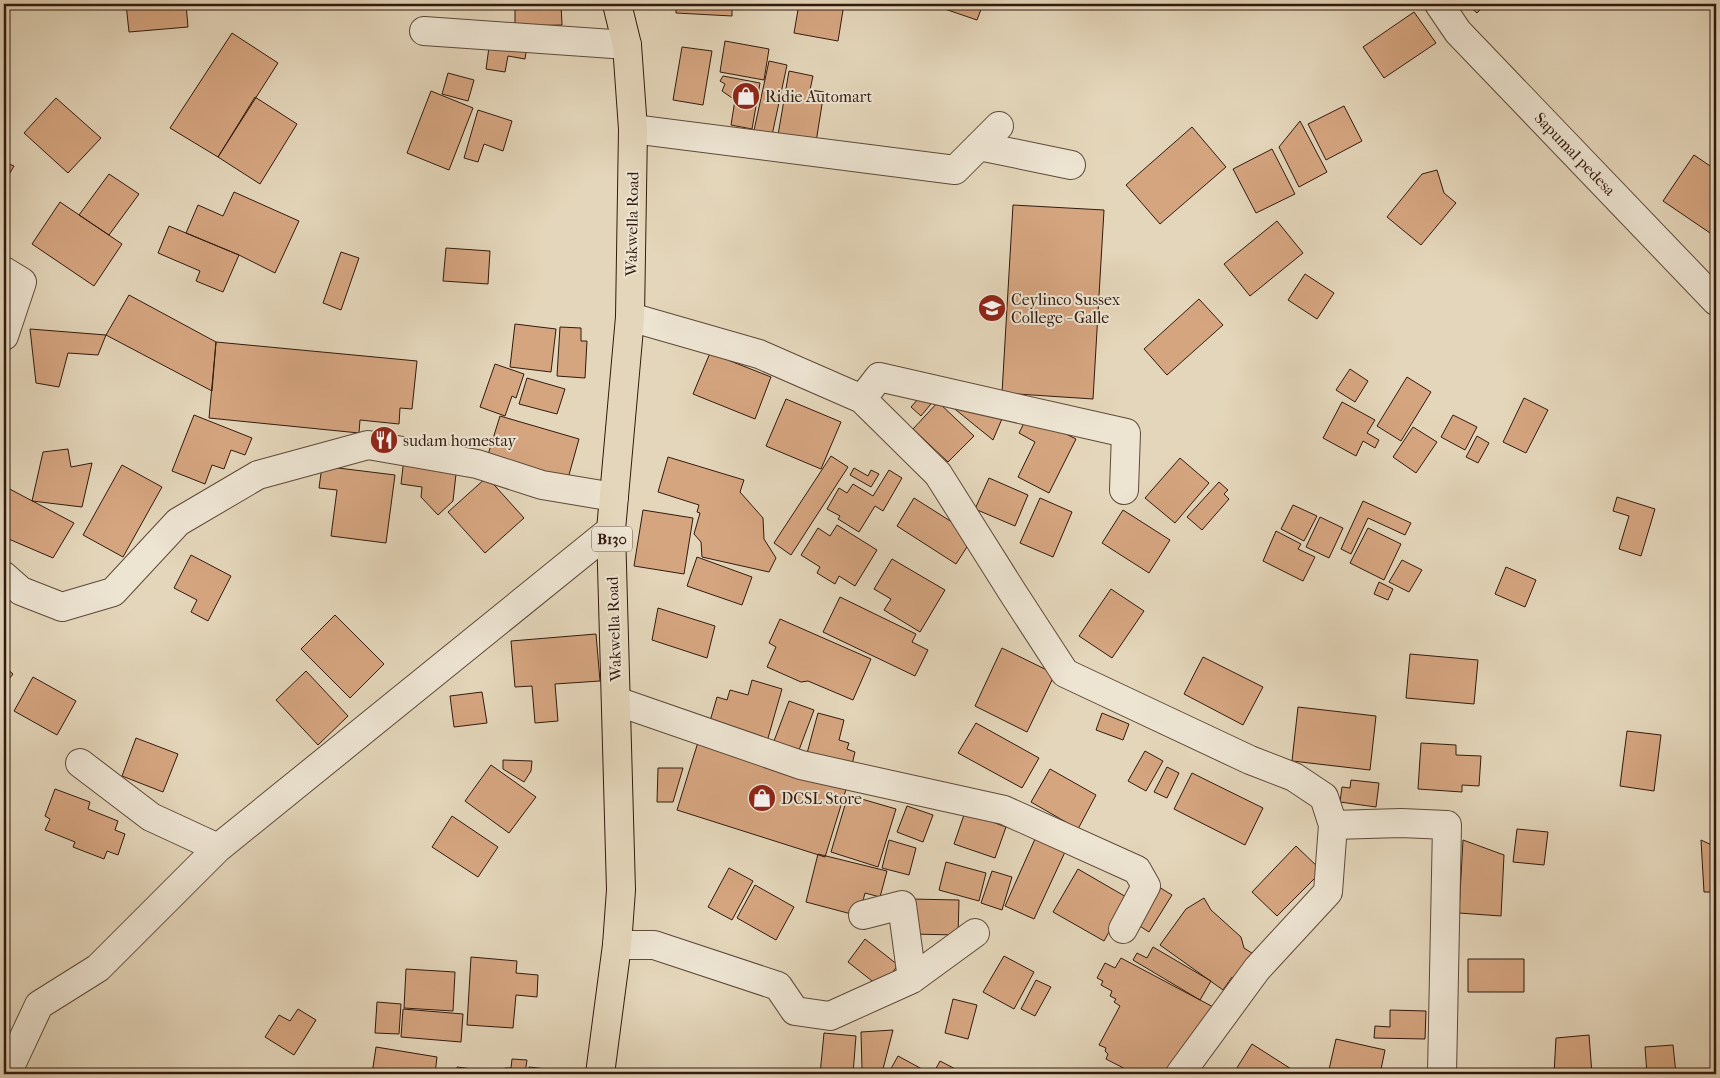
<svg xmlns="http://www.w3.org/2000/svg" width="1720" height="1078" font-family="'IM FELL French Canon',serif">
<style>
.building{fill:#d5a580;stroke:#321a0e}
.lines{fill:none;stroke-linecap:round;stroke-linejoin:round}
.minor-casing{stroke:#5e4939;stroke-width:30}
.major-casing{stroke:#321a0e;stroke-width:30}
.minor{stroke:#ede4d2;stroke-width:28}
.major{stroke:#e4d6ba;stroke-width:28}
.labels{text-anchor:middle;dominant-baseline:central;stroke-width:4;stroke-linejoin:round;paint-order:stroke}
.shield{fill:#ede4d2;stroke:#6a5749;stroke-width:1}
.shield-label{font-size:15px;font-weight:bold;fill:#321a0e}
.poi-label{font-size:16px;fill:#321a0e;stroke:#ede4d2;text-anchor:start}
.street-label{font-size:16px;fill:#321a0e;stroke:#ede4d2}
</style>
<rect width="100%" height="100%" fill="#e4d6ba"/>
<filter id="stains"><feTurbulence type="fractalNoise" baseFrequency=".004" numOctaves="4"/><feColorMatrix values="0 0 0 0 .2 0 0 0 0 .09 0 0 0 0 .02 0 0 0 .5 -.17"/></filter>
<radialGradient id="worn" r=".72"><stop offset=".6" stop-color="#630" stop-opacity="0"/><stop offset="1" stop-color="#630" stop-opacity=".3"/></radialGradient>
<path class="building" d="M126,4H186L188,27L129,32Z
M515,4H561L562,25L515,26Z
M676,4H732V16L676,13Z
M799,4H844L838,41L794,33Z
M930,4H983L977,20Z
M1467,4H1486L1477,13Z
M1616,4H1627L1620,10Z
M1414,12L1436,43L1384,78L1363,47Z
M232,33L278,63L218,157L170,128Z
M490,40L527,46L525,59L508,56L505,72L486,69Z
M725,41L769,49L764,80L720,72Z
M682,47L712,51L703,105L673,100Z
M769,61L787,65L771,140L753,135Z
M789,71L813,76L810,90L824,92L816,142L778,135Z
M448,73L474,80L468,101L442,94Z
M723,76L760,83L752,129L731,125L735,100L722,91L725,84L720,81Z
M431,91L473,108L449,170L407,153Z
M255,97L297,124L260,184L218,157Z
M56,98L101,138L68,173L24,133Z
M1344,106L1362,141L1326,160L1308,124Z
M478,110L512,121L503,151L484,144L478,162L464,158Z
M1300,121L1327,172L1299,187L1279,147Z
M1192,127L1226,167L1160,224L1126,185Z
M1272,149L1295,194L1256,213L1233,169Z
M1694,155L1716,170V237L1663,201Z
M4,162L14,166L4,183Z
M1437,170L1444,193L1456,203L1421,245L1387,217L1422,174Z
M109,174L139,194L109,235L79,215Z
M234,192L299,221L275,273L239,255L186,233L198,205L223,216Z
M60,202L122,244L94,286L32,244Z
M1013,205L1104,210L1093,399L1002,393Z
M1277,221L1303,253L1250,296L1224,264Z
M169,226L239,255L223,292L196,281L200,271L158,253Z
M446,248L490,251L488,284L443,281Z
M341,252L359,258L341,310L323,303Z
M1305,274L1334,293L1317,319L1288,300Z
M129,295L216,342L212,391L106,335Z
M1199,299L1223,325L1167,375L1144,349Z
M515,324L556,329L551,372L510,367Z
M560,327L581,328V341H587L585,378L557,376Z
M30,329L106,335L98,355L68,353L59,387L36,383Z
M216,342L417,361L412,409L400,408L399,424L360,420L359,433L209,418Z
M710,353L771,377L755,419L693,394Z
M495,364L524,374L516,398L512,396L505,416L480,407Z
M1350,369L1368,381L1355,402L1336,390Z
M1407,377L1431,392L1401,441L1377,426Z
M527,378L565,389L557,414L519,404Z
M925,391L935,399L921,416L911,407Z
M940,397L1007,407L993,440Z
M1524,398L1548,410L1526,453L1503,442Z
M786,399L841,422L821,469L766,446Z
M938,402L974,436L948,462L913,429Z
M1342,402L1375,420L1367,433L1379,440L1375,448L1363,441L1356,456L1323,438Z
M194,415L252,438L245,455L231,450L224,469L212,465L205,484L172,471Z
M1028,415L1076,439L1049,493L1018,477L1035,442L1019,433Z
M1453,415L1477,427L1465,450L1441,437Z
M500,416L579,439L567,482L487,458Z
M1413,427L1437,442L1416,473L1393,457Z
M1477,436L1489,443L1478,463L1466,457Z
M68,449L71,467L92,463L82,507L32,501L43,452Z
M831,456L848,467L791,555L774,543Z
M668,457L744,480L740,492L763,518L764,539L776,558L769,572L702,557L701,542L694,534L700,513L697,512L699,505L658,492Z
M404,458L457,465L453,501L438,515L421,497L422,487L401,484Z
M1180,458L1209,483L1175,523L1145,498Z
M122,465L162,487L123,557L83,535Z
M322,466L395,475L386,543L331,536L337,490L319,488Z
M854,468L868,476L871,470L879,474L871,487L850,475Z
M889,470L902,478L883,511L875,506L859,532L838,519L840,516L827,509L839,488L847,493L853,484L873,496Z
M487,477L524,518L485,553L448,512Z
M989,478L1028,495L1015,526L975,509Z
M1219,482L1228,490L1224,494L1229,499L1202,530L1187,517Z
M4,486L74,523L53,558L4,537Z
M1617,497L1655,509L1641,556L1619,549L1629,516L1613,511Z
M914,498L974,536L956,564L897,526Z
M1040,498L1072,512L1053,557L1020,543Z
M1363,501L1411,523L1405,535L1368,518L1351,554L1341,549Z
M1293,505L1317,516L1304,541L1281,529Z
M643,510L693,518L684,574L634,566Z
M1123,510L1170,540L1149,573L1102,543Z
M1320,517L1343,528L1329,558L1306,547Z
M837,525L877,550L855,586L839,576L835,584L817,573L820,567L801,555L818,528L830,536Z
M1368,528L1401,544L1384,580L1350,563Z
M1276,531L1301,544L1298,549L1315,557L1303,581L1263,561Z
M191,555L231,576L208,621L191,612L197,600L174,588Z
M697,557L752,577L742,605L687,586Z
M892,559L945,590L920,632L884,610L891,599L874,589Z
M1402,560L1422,570L1409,592L1389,582Z
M1506,567L1536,580L1525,607L1495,594Z
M1379,582L1393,589L1388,600L1374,594Z
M1111,589L1144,611L1112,658L1079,636Z
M840,597L916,634L912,642L928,650L915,676L823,632Z
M658,608L715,626L707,658L652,640Z
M335,615L384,664L350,698L301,649Z
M780,619L871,659L853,700L808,681L801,682L767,667L776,647L769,643Z
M596,634L600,681L555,684L558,721L535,723L532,686L515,687L511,641Z
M1002,648L1055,674L1027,732L975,706Z
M1410,654L1478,660L1474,704L1406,698Z
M1203,657L1263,687L1243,725L1184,694Z
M4,666L13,674L4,685Z
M306,671L348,716L318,745L276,700Z
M33,677L76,701L57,735L14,711Z
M752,680L782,689L766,745L708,728L717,697L727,700L730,690L748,695Z
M482,692L487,723L454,727L450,696Z
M789,701L814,710L799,750L774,741Z
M1298,707L1376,716L1370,770L1292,761Z
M818,713L844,720L839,740L849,743L847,749L855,752L850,773L806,757Z
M1102,713L1129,724L1123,740L1096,730Z
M976,723L1039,758L1022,788L958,753Z
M1627,731L1661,735L1654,791L1620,786Z
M136,738L178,754L163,792L122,776Z
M699,739L847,786L825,857L677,810Z
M1421,743L1456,745V755L1481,756L1479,786L1462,785V792L1418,789Z
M1145,751L1163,761L1146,791L1128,781Z
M503,760L532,761L531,771L524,782L503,769Z
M491,765L536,797L509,833L465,801Z
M1167,767L1179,773L1167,798L1154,792Z
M658,768H683L673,802H657Z
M1050,769L1096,795L1078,829L1031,802Z
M1192,773L1263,808L1245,845L1174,809Z
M1351,780L1379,783L1376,807L1340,802L1342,787L1350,788Z
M55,789L90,802L88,809L118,821L115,830L125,834L118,855L107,851L104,859L73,847L75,842L45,830L50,819L45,816Z
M848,795L896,809L878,867L831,852Z
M907,806L933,815L923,842L897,832Z
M965,812L1006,827L995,858L954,844Z
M452,816L498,847L478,877L432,847Z
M1517,829L1548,832L1544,865L1513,862Z
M1035,839L1065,852L1034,919L1005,906Z
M889,840L916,848L909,875L882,868Z
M1463,840L1504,855L1501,916L1459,913Z
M1701,840L1716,847V892H1704Z
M1296,846L1322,871L1277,916L1252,892Z
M818,854L887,871L880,897L865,893L859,916L806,902Z
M946,862L986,873L979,901L939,890Z
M729,868L753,881L732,920L708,907Z
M1078,869L1128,898L1104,941L1053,912Z
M992,871L1012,877L1002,910L981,903Z
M1154,884L1172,895L1149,932L1132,921Z
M755,885L794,907L776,940L737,918Z
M1204,898L1211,910L1241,937L1244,948L1261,959L1242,985L1232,977L1223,990L1160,945L1186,909Z
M911,899L959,900L958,935L910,934Z
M865,939L898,965L881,988L848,962Z
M1153,947L1211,981L1200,1000L1133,960L1137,953L1147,958Z
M1004,956L1034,972L1014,1009L983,992Z
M471,957L517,961L516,973L538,975L537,997L516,995L513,1028L467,1025Z
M1121,958L1217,1009L1201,1038L1193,1033L1171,1074H1135L1106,1059L1108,1054L1105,1051L1106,1048L1099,1045L1120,1006L1114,1002L1116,999L1110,996L1112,991L1101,985L1103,981L1097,978L1105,963L1115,968Z
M1468,959H1524V992H1468Z
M406,969L455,972L453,1011L404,1008Z
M1036,980L1051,987L1035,1016L1021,1009Z
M953,999L977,1005L968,1039L945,1033Z
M377,1002L401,1004L399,1034L375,1033Z
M298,1009L316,1020L294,1055L265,1037L279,1015L290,1021Z
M403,1009L463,1014L461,1042L401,1037Z
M1390,1010L1426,1011L1425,1039L1374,1038L1375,1026L1390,1027Z
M893,1030L883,1069H862L861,1032Z
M824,1033L856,1036L853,1074H820Z
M1589,1035L1592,1074H1554L1556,1038Z
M1336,1039L1385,1050L1380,1074H1328Z
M1252,1044L1299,1074H1233Z
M1673,1045L1676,1074H1647L1645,1047Z
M376,1047L437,1057L435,1074H372Z
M898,1056L922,1069L919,1074H888Z
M512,1059L527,1060L525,1074H456L457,1067L504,1073L505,1068H511Z
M940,1061L965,1074H933Z
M529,1067L574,1072V1074H528Z"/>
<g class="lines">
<defs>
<path id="minor" d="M1439,4L1458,32L1716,301
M424,31L627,45
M633,129L955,170L999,126
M979,146L1071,165
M4,271L22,282L4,336
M630,317L759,354L862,399L938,474L1013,593L1065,673L1250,760L1294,777L1324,797L1333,825L1328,892L1257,969L1180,1074
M862,399L879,377L1126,433L1124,490
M4,576L21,591L62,607L113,592L178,522L258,475L368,445L477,464L542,485L614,497
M616,701L801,765L1004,810L1137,870L1146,886L1123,929
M80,763L151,817L218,848
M1333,825L1401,823L1447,825L1442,1074
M863,915L902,905L912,979
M617,945H654L778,986L795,1011L830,1016L912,979L975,933
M4,1072L10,1067L39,1005L98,968L218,848L611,530"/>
<path id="major" d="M600,1074L617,945L621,890L611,530L630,317L633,129L627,45L617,4"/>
</defs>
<use href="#minor" class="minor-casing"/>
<use href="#major" class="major-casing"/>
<use href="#minor" class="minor"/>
<use href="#major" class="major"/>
</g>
<defs>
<symbol id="shop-disc" viewBox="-11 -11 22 22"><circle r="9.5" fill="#8f2418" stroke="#ede4d2"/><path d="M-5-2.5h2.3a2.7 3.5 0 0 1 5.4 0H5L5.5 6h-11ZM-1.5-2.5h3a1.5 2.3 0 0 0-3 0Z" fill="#fff"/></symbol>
<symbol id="school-disc" viewBox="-11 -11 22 22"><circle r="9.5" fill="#8f2418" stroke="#ede4d2"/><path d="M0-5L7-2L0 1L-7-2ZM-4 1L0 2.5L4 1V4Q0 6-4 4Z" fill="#fff"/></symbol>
<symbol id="restaurant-disc" viewBox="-11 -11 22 22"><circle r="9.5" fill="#8f2418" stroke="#ede4d2"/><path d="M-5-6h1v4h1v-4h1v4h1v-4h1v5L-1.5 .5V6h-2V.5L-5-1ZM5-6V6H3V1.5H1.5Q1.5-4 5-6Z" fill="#fff"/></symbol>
</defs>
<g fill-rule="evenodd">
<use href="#shop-disc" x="730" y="80" width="32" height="32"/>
<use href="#school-disc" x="976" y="292" width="32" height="32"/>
<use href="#restaurant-disc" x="368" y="424" width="32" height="32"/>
<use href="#shop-disc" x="746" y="782" width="32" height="32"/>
</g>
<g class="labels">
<rect class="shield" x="592" y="526.5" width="40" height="25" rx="4"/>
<g class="shield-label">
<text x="612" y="539">B130</text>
</g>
<g class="poi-label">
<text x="765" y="96">Ridie Automart</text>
<text x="1011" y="299">Ceylinco Sussex<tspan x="1011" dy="18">College - Galle</tspan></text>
<text x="403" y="440">sudam homestay</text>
<text x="781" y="798">DCSL Store</text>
</g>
<g class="street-label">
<text transform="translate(1575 154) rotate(46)">Sapumal pedesa</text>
<text transform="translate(632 224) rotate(-89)">Wakwella Road</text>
<text transform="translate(614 629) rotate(-92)">Wakwella Road</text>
</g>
</g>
<rect width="1720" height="1078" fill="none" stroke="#e4d6ba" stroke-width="20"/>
<rect x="5" y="5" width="1710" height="1068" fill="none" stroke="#321a0e" stroke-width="2.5"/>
<rect x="10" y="10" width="1700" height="1058" fill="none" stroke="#321a0e"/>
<rect width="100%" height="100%" filter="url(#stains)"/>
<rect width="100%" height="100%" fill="url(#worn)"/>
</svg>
